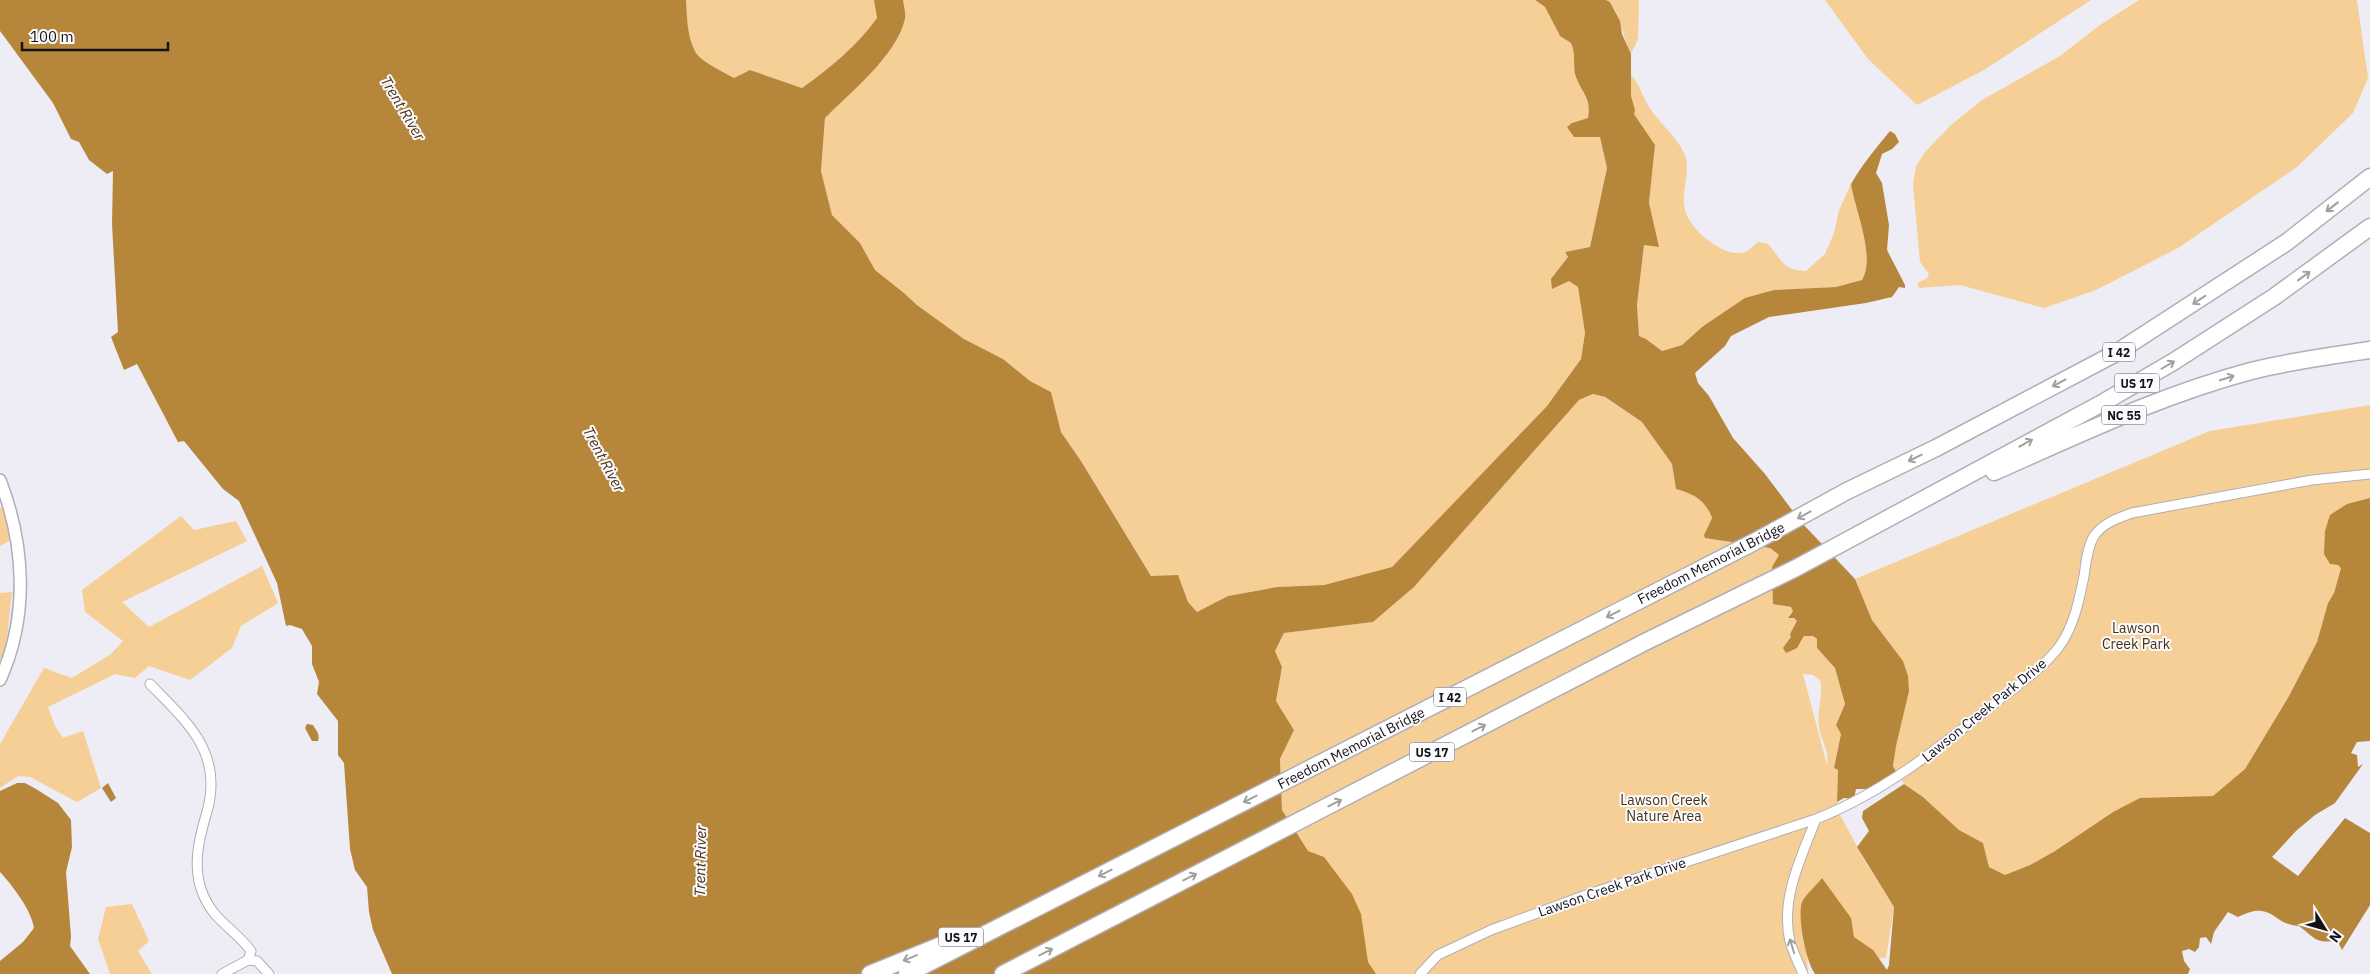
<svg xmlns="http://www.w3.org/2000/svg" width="2370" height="974" font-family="'IBM Plex Sans',sans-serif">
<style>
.green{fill:#f6cf96;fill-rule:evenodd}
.water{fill:#b6873b}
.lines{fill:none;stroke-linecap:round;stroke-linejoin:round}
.minor-casing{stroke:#b0aeb6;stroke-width:11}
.tertiary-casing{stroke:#b0aeb6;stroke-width:14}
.motorway-casing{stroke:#b0aeb6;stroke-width:19}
.minor{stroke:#fff;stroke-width:9}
.tertiary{stroke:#fff;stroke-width:11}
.motorway{stroke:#fff;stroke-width:16}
.oneway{stroke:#a1a0a1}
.labels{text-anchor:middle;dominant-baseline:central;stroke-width:4;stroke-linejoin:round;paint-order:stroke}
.shield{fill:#fbfaff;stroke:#59585b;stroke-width:1}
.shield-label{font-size:12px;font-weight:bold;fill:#131215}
.street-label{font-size:14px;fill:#131215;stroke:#fbfaff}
.park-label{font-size:14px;fill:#463211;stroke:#fbfaff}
.water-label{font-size:15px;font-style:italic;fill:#493414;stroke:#fbfaff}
</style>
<rect width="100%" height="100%" fill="#eeecf4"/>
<path class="green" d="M686,0H874L877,18C856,47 831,67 802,88L750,70L734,78C724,72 699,61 695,51C687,36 687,17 686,0Z
M903,0H1535L1545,7L1560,36L1571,43C1576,55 1573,64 1575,74C1581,93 1592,97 1589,118L1572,123L1574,137H1600L1607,168L1590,247L1565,252L1568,257L1564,262L1569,281L1578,287L1585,333L1581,359L1547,406L1392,567L1324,585L1277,587L1228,596L1197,612L1188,602L1178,576H1151L1081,461L1061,432L1051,392L1030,381L1003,359L964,339L917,305L904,293L875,270L860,243L832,215L821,171L825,118C850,93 897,55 905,19C906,14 904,6 903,0Z
M1606,0H1639L1638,39L1631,54C1624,41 1618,5 1606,0Z
M1825,0H2091L1984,70L1917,105L1868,59Z
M2139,0H2357L2368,78L2353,113L2297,167L2178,248L2096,290L2044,308L1960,285L1919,288L1917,283L1927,278L1929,274L1920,262L1913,184L1916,166L1926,151L1951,125L1982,100L2060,56L2100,25Z
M1631,75C1641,85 1643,100 1652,111C1661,125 1677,137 1684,153C1692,171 1680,192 1685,210C1690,230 1722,256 1742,253C1748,252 1753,246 1758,242L1768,244C1783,261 1782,270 1806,271L1825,254L1834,233L1839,210L1851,184C1855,210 1876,257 1862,280L1836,287L1774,290L1702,327L1682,345L1662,351L1646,339L1639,337L1637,305L1644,245L1658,246L1649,203L1655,145L1634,114L1631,96Z
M1593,394L1604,397L1642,422L1672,464L1676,489C1693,494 1705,499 1712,518L1704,535L1705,538L1770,548L1780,556L1781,605L1791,607L1793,611L1789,615L1797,621L1801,643L1804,636H1813L1817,639V648L1835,668L1845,704L1836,725L1841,734L1834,768L1838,770L1837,802L1839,813L1865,861L1894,907L1886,958L1864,959L1823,942L1807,959L1808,974H1351L1282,810L1280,759L1294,730L1276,701L1282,667L1275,651L1284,633L1373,622L1414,587L1579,400ZM1803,674L1813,675L1820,680C1824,697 1816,711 1819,727C1821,742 1829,747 1827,765Z
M2370,405V498L2365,499L2338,565L2341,568L2334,593L2328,603L2317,642L2289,696L2245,769L2213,796L2179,798L2113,812L2055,851L2030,865L2005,875L1989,867L1983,843L1959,830L1923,797L1904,784L1893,766L1903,661L1872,620L1855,579L2210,431Z
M3,507L10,526L9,541L0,546V508Z
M181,516L194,530L236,521L247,541L122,602L149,627L262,566L278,603L241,626L232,648L190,680L149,666L135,678L115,674L48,707L55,726L63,738L83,731L101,788L77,802L30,777L18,776L0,788V744L44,668L72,678L111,654L123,641L85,612L82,590Z
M12,592L6,647L0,660V593Z
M132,904L149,941L138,951L152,974H110L98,939L106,907Z"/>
<path class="water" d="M0,0H686C687,16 687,36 695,51C699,61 724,72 734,78L750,70L802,88C831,67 856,47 877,18L874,0H903C904,6 906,14 905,19C897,55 850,93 825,118L821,171L832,215L860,243L875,270L904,293L917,305L964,339L1003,359L1030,381L1051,392L1061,432L1081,461L1151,576L1178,575L1188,602L1197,612L1228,596L1277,587L1324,585L1392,567L1547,406L1581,359L1585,333L1578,287L1569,281L1552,289L1551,279L1568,257L1565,252L1590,247L1607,168L1600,137H1574L1567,127L1572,123L1588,118C1592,97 1581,93 1575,74C1573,64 1576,55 1571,43L1560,36L1545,7L1535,0H1606L1610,2L1620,21L1622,34L1631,54V96L1635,110L1634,114L1655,145L1649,203L1659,247L1644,245L1637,305L1639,336L1646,339L1662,351L1682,345L1702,327L1745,298L1774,290L1836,287L1862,280C1876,257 1855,210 1851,184C1862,165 1876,148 1890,131L1895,134L1899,142L1892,149L1882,154L1876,173L1882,183L1889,225L1887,250L1905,285V288L1899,287L1892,297L1866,303L1769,317L1731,336L1725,346L1695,373L1698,383L1709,396L1733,438L1765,474L1801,522L1855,579L1872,620L1903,661L1908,676L1909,691L1896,746L1893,766L1897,773L1870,789H1856L1854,799L1844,798L1837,802L1838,770L1834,768L1841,734L1836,725L1845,704L1835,668L1817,648V639L1813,636H1804L1797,648L1786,653L1783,648L1791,637L1790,634L1797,621L1794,618H1788L1793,611L1791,607L1773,604L1772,567L1779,555L1770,548L1705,538L1704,535L1712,518C1705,499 1693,494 1676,489L1672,464L1642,422L1605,397L1593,394L1579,400L1414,587L1373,622L1284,633L1275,651L1282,667L1276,701L1294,730L1280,759L1282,810L1308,851L1324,857L1352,894L1361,914L1368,962L1376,974H392L373,930L369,912L367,887L355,870L350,849L344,763L338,755V721L317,694L319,682L312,664V646L302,629L290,625L286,626L277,583L239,501L223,489L184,441L178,442L137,364L124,370L111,337L118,332L112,224L113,171L107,174L89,160L79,142L71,139L53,103L0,31Z
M2370,498V741L2357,742L2351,753L2357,755L2358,767L2363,764L2335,803L2315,815L2296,831L2272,857L2298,876L2345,818L2370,833V905L2342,950L2337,940C2316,945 2314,937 2299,926C2272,925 2273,899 2238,917L2228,912L2214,932L2211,944L2206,937L2200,938L2199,947L2195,952L2189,949L2182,951L2184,961L2190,969L2188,974H1815C1806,962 1797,916 1802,902C1806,894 1817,885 1822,878L1851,918L1854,937L1873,950L1887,970L1889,965L1894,907L1857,847L1869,831L1862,818L1863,811L1904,784L1923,797L1959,830L1983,843L1989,867L2005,875L2030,865L2055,851L2113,812L2140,798L2213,796L2245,769L2289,696L2317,642L2328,603L2334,593L2341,568L2338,565L2330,564L2324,554L2325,531L2330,515L2347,504Z
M307,724L313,725C317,732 320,734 318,741H312L305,728Z
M17,783H25L36,789L58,803L71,820L72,847L66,872L71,937L70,946L90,974H0V961L23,942L34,928C32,911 12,885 0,872V791Z
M108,783L116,798L111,802L102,788Z"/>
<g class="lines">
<defs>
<path id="minor" d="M150,684C188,723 225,754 206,815C199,839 193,864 201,889C212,921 233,927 251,951L248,960L222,974
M1816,819C1885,792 1941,746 1999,700C2019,684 2043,668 2059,647C2074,626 2079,601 2084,576C2086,563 2087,548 2094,536C2103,523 2118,518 2132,513L2312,480L2370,474
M248,960L257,961L269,974
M1420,974L1438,955L1491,930L1586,895L1816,819C1801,858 1780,899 1790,942C1793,952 1799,964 1803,974"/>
<path id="tertiary" d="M0,480C25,545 29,616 0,680"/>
<path id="motorway" d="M1994,472C2078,435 2161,395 2251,371C2290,361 2330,356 2370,350
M870,974L949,942
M907,974L1754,542L1847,491L1936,448L2116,353L2287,242L2370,177
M1003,974L1645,642L1796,568L2104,402L2173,362L2274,297L2370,227"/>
</defs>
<use href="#minor" class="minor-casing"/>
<use href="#tertiary" class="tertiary-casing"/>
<use href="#motorway" class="motorway-casing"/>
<use href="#minor" class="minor"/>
<use href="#tertiary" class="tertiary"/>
<use href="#motorway" class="motorway"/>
</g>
<defs><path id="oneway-shaft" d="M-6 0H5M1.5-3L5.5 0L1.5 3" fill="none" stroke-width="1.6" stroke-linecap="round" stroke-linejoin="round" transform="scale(1.25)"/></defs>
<g class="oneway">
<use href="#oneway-shaft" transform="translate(2332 207) rotate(142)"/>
<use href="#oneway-shaft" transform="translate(2304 276) rotate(-36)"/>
<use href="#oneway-shaft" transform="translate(2199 300) rotate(147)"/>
<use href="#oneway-shaft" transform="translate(2168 365) rotate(-30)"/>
<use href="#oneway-shaft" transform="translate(2227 378) rotate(-17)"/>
<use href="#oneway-shaft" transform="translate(2059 383) rotate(152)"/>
<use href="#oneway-shaft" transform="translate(2026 443) rotate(-29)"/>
<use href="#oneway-shaft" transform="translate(1915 458) rotate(154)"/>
<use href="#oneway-shaft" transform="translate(1804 515) rotate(151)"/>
<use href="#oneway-shaft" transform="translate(1613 614) rotate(153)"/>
<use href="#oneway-shaft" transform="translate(1479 728) rotate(-27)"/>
<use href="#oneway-shaft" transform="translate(1250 799) rotate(153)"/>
<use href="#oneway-shaft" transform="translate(1335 803) rotate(-27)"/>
<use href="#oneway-shaft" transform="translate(1105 873) rotate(153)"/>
<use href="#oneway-shaft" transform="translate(1190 877) rotate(-27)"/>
<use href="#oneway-shaft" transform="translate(1792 946) rotate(-107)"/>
<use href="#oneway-shaft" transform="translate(1046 952) rotate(-27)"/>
<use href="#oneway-shaft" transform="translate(910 958) rotate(158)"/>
</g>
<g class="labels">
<g class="shield">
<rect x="2103" y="342.5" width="32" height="19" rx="4"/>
<rect x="2114.5" y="373.5" width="45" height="19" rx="4"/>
<rect x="2101.5" y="405.5" width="45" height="19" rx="4"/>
<rect x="1434" y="687.5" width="32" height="19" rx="4"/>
<rect x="1409.5" y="742.5" width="45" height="19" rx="4"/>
<rect x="938.5" y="927.5" width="45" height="19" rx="4"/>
</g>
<g class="shield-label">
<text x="2119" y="352">I 42</text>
<text x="2137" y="383">US 17</text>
<text x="2124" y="415">NC 55</text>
<text x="1450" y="697">I 42</text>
<text x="1432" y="752">US 17</text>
<text x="961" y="937">US 17</text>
</g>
<g class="street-label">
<text transform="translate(1711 563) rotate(-27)">Freedom Memorial Bridge</text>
<text transform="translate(1984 710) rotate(-39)">Lawson Creek Park Drive</text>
<text transform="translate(1351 748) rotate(-27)">Freedom Memorial Bridge</text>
<text transform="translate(1612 887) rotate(-19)">Lawson Creek Park Drive</text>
</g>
<g class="park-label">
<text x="2136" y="628">Lawson<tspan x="2136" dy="16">Creek Park</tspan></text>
<text x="1664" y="800">Lawson Creek<tspan x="1664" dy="16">Nature Area</tspan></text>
</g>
<g class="water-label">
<text transform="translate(403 108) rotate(59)">Trent River</text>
<text transform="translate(604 459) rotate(62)">Trent River</text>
<text transform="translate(700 861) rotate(-89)">Trent River</text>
</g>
</g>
<g transform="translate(2325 929) rotate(127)" stroke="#fbfaff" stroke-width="4" paint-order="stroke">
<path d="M0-4L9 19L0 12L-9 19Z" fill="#131215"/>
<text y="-8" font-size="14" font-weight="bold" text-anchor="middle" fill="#131215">N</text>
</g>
<path d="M22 42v8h146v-8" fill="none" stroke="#131215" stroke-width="2.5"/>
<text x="30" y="42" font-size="15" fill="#131215" stroke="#fbfaff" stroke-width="4" paint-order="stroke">100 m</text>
</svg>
